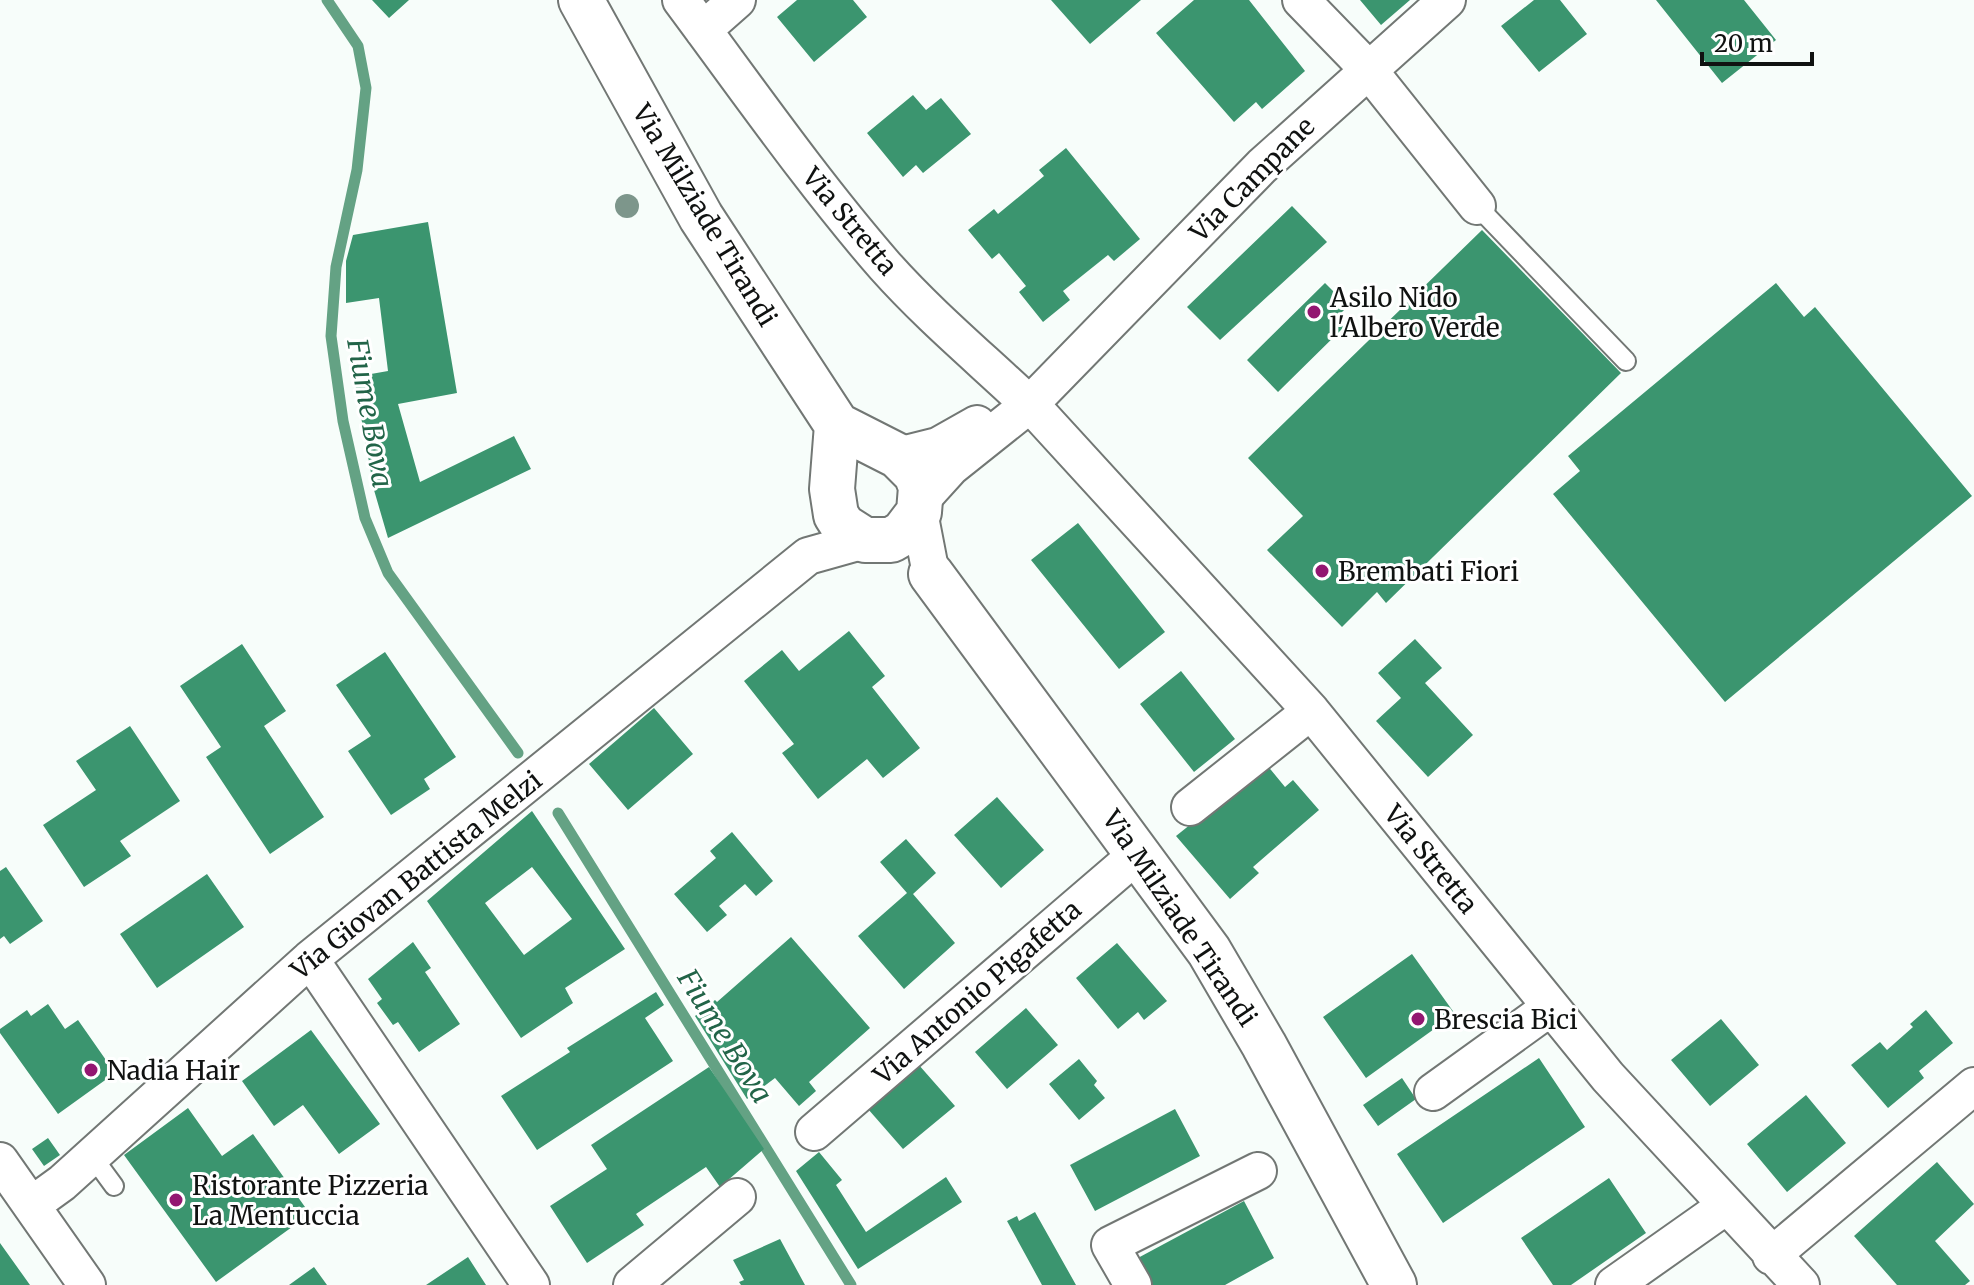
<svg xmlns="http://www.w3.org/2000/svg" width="1974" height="1285" font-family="Merriweather,serif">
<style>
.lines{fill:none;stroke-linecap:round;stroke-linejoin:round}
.stream{stroke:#64a284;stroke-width:11}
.building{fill:#3b956f;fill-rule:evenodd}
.lane-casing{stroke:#727774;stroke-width:22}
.street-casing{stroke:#727774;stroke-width:40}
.secondary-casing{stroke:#727774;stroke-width:48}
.lane{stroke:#fff;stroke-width:18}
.street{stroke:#fff;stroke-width:36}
.secondary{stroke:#fff;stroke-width:44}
.tree{fill:#7d968b}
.poi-dot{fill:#931671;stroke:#fff;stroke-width:3}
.labels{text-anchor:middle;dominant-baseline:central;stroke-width:6;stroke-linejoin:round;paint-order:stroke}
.street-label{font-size:26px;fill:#101211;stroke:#fff}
.poi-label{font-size:26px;fill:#101211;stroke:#fff;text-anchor:start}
.water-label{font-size:28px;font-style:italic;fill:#226448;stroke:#fff}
</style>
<rect width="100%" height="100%" fill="#f7fdfa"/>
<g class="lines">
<path class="stream" d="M327,0L358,46L366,88L357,170L336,267L331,336L343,421L365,518L388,573L518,753
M558,813L851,1285"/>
</g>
<path class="building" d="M372,0H409L389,18Z
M797,0H853L867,17L814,62L777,17Z
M1051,0H1141L1090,44Z
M1194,0H1249L1305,71L1262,109L1256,102L1234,122L1156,33Z
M1360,0H1410L1381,25Z
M1534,0H1560L1587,34L1539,72L1501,26Z
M1656,0H1744L1776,40L1722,83Z
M913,95L926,110L941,98L971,134L923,173L916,165L903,177L867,133Z
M1066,148L1140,239L1114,261L1108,255L1063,291L1070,300L1043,322L1019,292L1026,286L999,253L992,259L968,230L994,209L998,214L1044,176L1039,170Z
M1292,206L1327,242L1220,340L1187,307Z
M428,222L457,393L398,404L420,482L514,436L531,469L388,538L374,490L354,377L388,371L379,298L346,303V261L353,235Z
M1482,230L1621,373L1386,603L1377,592L1342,627L1267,550L1303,516L1248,458Z
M1325,283L1348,306L1336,318L1344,327L1278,392L1247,360Z
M1776,283L1804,317L1815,307L1972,496L1725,702L1553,494L1580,471L1568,456Z
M1078,523L1165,632L1119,669L1031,560Z
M849,631L885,676L872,687L920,748L883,778L867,759L818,799L782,753L794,744L744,681L782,650L799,671Z
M1415,639L1442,668L1425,683L1473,735L1428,777L1376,721L1401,698L1378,673Z
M242,644L286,711L264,726L324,817L270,854L206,757L221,747L180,686Z
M385,652L456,757L424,779L430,789L391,815L348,751L371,736L336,685Z
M1181,671L1235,739L1194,772L1140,704Z
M654,708L693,754L628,810L589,764Z
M130,726L180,801L120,841L131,856L84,887L43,825L96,790L76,761Z
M1266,764L1285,787L1293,780L1319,810L1253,867L1259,873L1230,899L1176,836Z
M997,797L1044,850L1001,888L954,835Z
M532,811L625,949L565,988L573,1003L521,1038L427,901ZM532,867L572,919L524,955L485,903Z
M732,832L773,881L756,896L745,884L719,906L727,915L707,932L674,894L716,858L710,851Z
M906,839L936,873L913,894L955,943L904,989L858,936L907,893L880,862Z
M6,867L43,921L10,944L4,936L0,939V871Z
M207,874L244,927L157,988L120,934Z
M791,937L870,1028L809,1082L816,1091L799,1106L775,1078L747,1099L695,1016L715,1000L717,1002Z
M413,942L431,968L425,972L460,1024L419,1052L398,1022L393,1025L377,1003L382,999L368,979Z
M1117,943L1167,1001L1144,1020L1138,1012L1118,1029L1076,978Z
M1412,954L1455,1014L1366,1078L1323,1017Z
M656,992L664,1005L645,1018L673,1061L537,1150L501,1096L570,1052L567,1048Z
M48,1004L65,1029L78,1020L115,1073L58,1114L0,1033V1029L27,1010L31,1016Z
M1026,1008L1058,1045L1007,1089L975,1052Z
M1926,1010L1953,1043L1919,1071L1924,1078L1888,1108L1851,1065L1880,1042L1887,1050L1913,1027L1910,1024Z
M1721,1019L1759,1065L1710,1106L1671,1060Z
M311,1030L380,1124L339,1154L303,1105L274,1126L242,1081Z
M1539,1058L1585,1127L1443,1223L1397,1154Z
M1079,1059L1097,1081L1094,1085L1105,1098L1079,1120L1049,1084Z
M918,1064L955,1106L903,1149L868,1109Z
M709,1067L764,1149L720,1187L706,1167L636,1214L644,1225L587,1263L550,1206L607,1169L591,1145Z
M1402,1078L1416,1099L1378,1126L1363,1105Z
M1806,1095L1846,1143L1787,1192L1747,1144Z
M188,1108L222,1156L253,1134L310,1214L216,1282L124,1155Z
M1175,1109L1200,1156L1095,1211L1070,1165Z
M48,1138L60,1155L44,1166L32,1149Z
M819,1152L842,1180L836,1185L866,1232L946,1177L962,1202L858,1269L796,1171Z
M1937,1162L1974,1204L1935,1241L1970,1281L1965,1285H1897L1854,1236Z
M1609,1178L1646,1233L1571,1285H1553L1521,1238Z
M1244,1201L1274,1258L1225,1285H1151L1136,1259Z
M1035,1212L1076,1285H1042L1007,1221L1017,1216L1019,1221Z
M780,1239L805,1285H741L739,1282L744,1280L733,1260Z
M0,1243L30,1285H0Z
M468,1257L486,1285H426Z
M314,1267L327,1285H289Z"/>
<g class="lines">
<defs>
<path id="lane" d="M1477,206L1626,361
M92,1156L114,1186"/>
<path id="street" d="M681,0C748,90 812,182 885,266C926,312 973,352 1017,393
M1301,0L1367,68L1477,206
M703,30L737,0
M1030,404L1311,711L1608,1077L1801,1285
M898,456L938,446L977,424
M922,499L951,467L1030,404L1262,166L1447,0
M919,512L931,574
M1190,807L1311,711
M310,959L531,1285
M1433,1092L1551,1007
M814,1132L1139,853
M0,1161L87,1285
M33,1204L62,1183L310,959L808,556L865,540
M1771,1256L1974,1086
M632,1285L737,1197
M1133,1285L1110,1245L1258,1171
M1614,1285L1726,1206"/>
<path id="secondary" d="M581,0L701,217L837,425L898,456L916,474L921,487L919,512L903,533L891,540H865L843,526L836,515L832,489L837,425
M931,574L1209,951L1264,1045L1394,1285"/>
</defs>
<use href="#lane" class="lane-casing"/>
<use href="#street" class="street-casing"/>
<use href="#secondary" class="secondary-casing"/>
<use href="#lane" class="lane"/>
<use href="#street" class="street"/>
<use href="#secondary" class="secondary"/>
</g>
<circle class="tree" cx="627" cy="206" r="12"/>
<g class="poi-dot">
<circle cx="1314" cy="312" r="8"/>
<circle cx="1322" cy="571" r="8"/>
<circle cx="1418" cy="1019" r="8"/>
<circle cx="91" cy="1070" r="8"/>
<circle cx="176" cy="1200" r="8"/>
</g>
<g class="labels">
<g class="street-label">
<text transform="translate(1252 179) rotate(-45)">Via Campane</text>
<text transform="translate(705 215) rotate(59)">Via Milziade Tirandi</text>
<text transform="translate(850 221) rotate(50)">Via Stretta</text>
<text transform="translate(1431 859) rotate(51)">Via Stretta</text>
<text transform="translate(416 875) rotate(-39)">Via Giovan Battista Melzi</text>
<text transform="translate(1180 918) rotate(56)">Via Milziade Tirandi</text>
<text transform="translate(977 992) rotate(-41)">Via Antonio Pigafetta</text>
</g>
<g class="poi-label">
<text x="1330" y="297">Asilo Nido<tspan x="1330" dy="30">l'Albero Verde</tspan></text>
<text x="1338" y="571">Brembati Fiori</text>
<text x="1434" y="1019">Brescia Bici</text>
<text x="107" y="1070">Nadia Hair</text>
<text x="192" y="1185">Ristorante Pizzeria<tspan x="192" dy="30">La Mentuccia</tspan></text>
</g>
<g class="water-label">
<text transform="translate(370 413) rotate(80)">Fiume Bova</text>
<text transform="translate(725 1036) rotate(58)">Fiume Bova</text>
</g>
</g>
<path d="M1702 52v12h110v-12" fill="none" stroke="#101211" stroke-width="4"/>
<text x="1714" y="52" font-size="24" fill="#101211" stroke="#ffffff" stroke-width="6" paint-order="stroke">20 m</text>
</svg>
